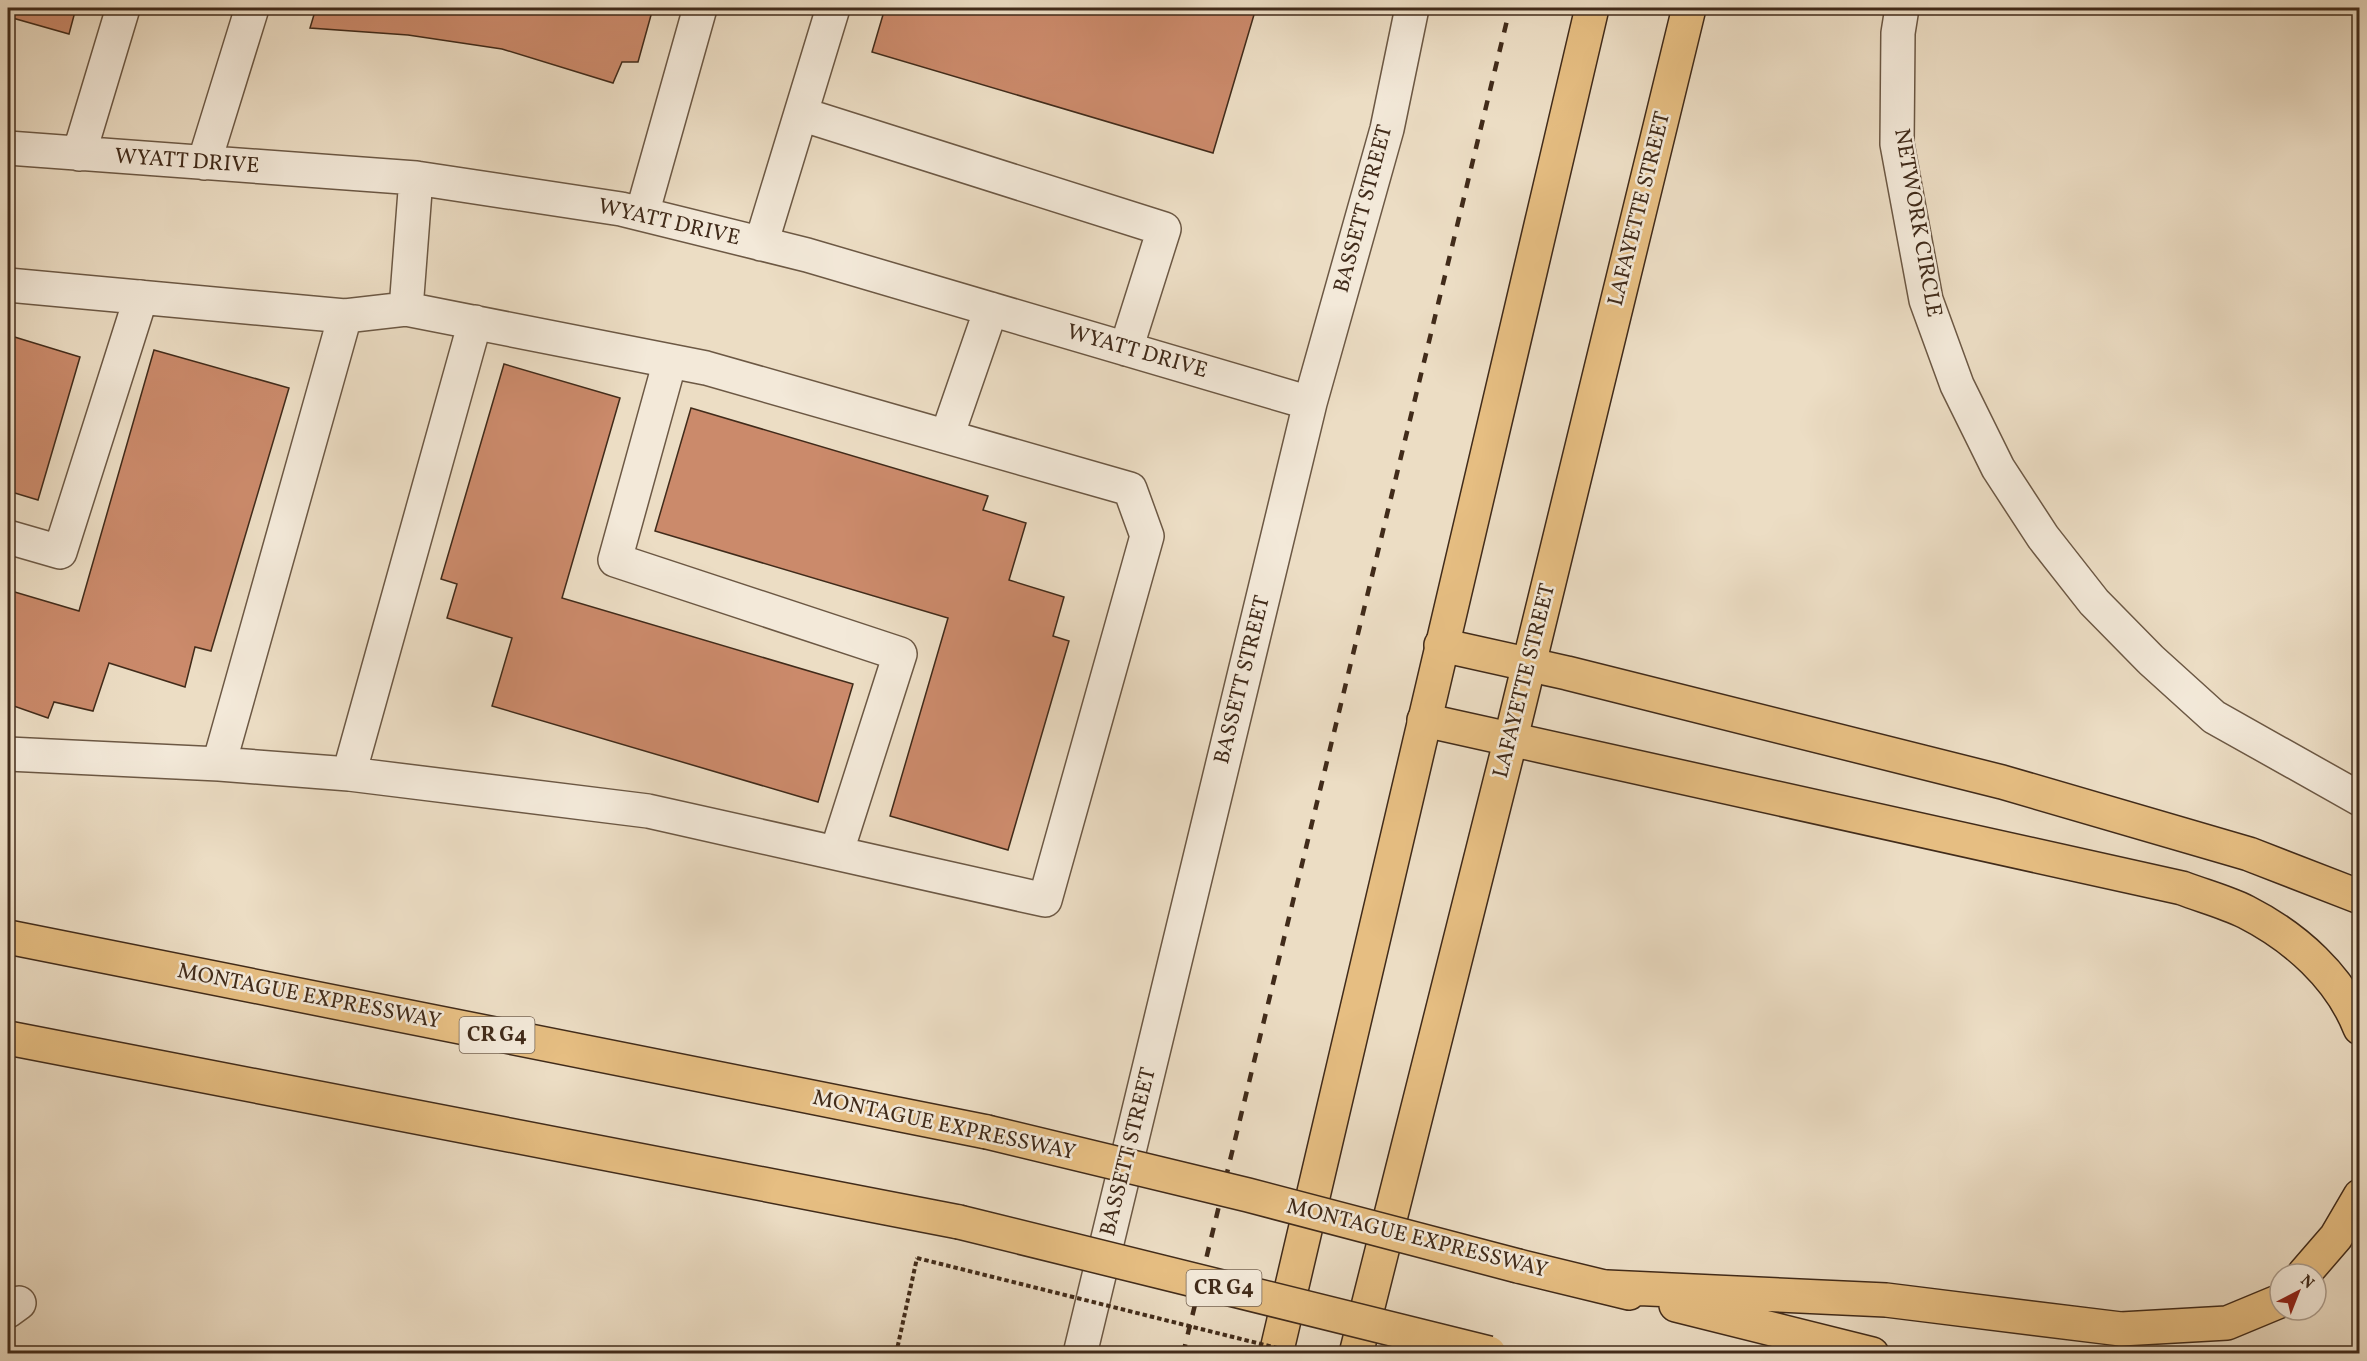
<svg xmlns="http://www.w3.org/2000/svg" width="2367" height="1361" font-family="Vollkorn,serif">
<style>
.building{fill:#cb8a6b;stroke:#412b1a;stroke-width:1.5}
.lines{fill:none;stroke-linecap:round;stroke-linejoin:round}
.minor-casing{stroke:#6c5844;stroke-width:36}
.major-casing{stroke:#412b1a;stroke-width:36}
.highway-casing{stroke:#412b1a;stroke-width:36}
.path{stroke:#412b1a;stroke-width:4;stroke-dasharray:4.5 3;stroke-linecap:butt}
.minor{stroke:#f3e9d9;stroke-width:33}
.major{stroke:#e6be82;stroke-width:33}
.highway{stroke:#e6be82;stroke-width:33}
.rail{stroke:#412b1a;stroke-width:4.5;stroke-dasharray:10 10;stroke-linecap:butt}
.highway-bridge-casing{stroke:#412b1a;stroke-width:36;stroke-linecap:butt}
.path-bridge{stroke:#412b1a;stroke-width:4;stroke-dasharray:4.5 3;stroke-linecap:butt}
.highway-bridge{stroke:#e6be82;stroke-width:33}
.labels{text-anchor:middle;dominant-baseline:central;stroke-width:5;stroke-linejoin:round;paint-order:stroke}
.shield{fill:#f3e9d9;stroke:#766453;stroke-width:1.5}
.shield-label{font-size:21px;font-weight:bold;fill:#412b1a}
.street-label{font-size:22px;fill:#412b1a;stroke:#f3e9d9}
</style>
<rect width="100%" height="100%" fill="#ecddc4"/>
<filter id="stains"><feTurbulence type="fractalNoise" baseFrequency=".00333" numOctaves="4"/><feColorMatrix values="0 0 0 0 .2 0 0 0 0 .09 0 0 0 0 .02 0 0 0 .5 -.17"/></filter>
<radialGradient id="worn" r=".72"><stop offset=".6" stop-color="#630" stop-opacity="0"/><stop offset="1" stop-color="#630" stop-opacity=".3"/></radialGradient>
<path class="building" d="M8,8H76L69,34L9,17L8,21Z
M316,8H653L638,62H622L613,83L502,49L408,35L310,28Z
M885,8H1256L1213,153L872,52Z
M8,335L80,357L38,500L8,491Z
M154,350L289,388L211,651L195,647L185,687L109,663L93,711L54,702L48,718L8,704V590L79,611Z
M504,364L620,398L562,598L853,684L818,802L492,706L512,638L447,618L457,584L441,579Z
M691,408L988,496L983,510L1026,523L1009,580L1064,597L1053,636L1069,641L1008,850L890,816L948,618L655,531Z"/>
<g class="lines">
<defs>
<path id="minor" d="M1902,8L1898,33L1897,144L1926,300L1957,385L1998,468L2043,537L2094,602L2151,660L2214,717L2360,799
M801,114L1164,229L1126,349
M8,148L416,178L621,209L807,255L1310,403
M79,154L123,8
M204,163L252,8
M642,214L700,8
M761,244L833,8
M8,285L345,316L406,309L706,368L1130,489L1147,536L1045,900L648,811L349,774L219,764L8,754
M406,309L416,178
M670,361L615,560L900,654L837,851
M947,436L991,309
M8,537L60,552L141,297
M219,764L345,316
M349,774L475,322
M8,1311L19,1303
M1080,1354L1310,403L1387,129L1412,8"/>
<path id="major" d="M1276,1354L1592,8
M1356,1354L1511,738L1689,8"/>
<path id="highway" d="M1441,645L1567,673L2002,782L2249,854L2360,897
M1424,720L2182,888C2203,896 2226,902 2246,912C2295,937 2340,977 2360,1028
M8,937L987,1132
M8,1038L959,1222
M1518,1266L1629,1293
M2304,1274L2336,1237L2360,1196
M1607,1287L1886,1300L2121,1329L2227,1323L2280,1301
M1676,1305L1872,1354"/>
</defs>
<use href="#minor" class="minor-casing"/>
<use href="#major" class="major-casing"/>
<use href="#highway" class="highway-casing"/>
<path class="path" d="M896,1354L917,1258"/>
<use href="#minor" class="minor"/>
<use href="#major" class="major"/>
<use href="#highway" class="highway"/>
<path class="rail" d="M1183,1354L1510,8"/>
<defs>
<path id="highway-bridge" d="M987,1132L1248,1195L1518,1266
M959,1222L1489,1353"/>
</defs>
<use href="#highway-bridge" class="highway-bridge-casing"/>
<path class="path-bridge" d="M917,1258L1301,1354"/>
<use href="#highway-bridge" class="highway-bridge"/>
</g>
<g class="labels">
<g class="shield">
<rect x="459.5" y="1017" width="75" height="36" rx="4.5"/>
<rect x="1186.5" y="1270" width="75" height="36" rx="4.5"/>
</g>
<g class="shield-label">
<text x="497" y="1035">CR G4</text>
<text x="1224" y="1288">CR G4</text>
</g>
<g class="street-label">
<text transform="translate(187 162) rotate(4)">WYATT DRIVE</text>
<text transform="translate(1364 209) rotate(-75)">BASSETT STREET</text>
<text transform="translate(1640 209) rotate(-76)">LAFAYETTE STREET</text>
<text transform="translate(669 223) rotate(13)">WYATT DRIVE</text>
<text transform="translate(1917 223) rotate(80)">NETWORK CIRCLE</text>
<text transform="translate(1137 352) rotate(16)">WYATT DRIVE</text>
<text transform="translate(1243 680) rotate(-76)">BASSETT STREET</text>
<text transform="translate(1525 681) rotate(-76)">LAFAYETTE STREET</text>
<text transform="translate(309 997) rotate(11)">MONTAGUE EXPRESSWAY</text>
<text transform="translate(944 1126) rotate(12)">MONTAGUE EXPRESSWAY</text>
<text transform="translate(1129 1152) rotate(-76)">BASSETT STREET</text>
<text transform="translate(1417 1239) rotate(14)">MONTAGUE EXPRESSWAY</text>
</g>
</g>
<rect width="2367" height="1361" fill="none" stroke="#ecddc4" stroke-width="30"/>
<rect x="9" y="9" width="2349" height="1343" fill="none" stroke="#412b1a" stroke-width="3"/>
<rect x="15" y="15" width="2337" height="1331" fill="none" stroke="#412b1a" stroke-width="1.5"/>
<g transform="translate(2298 1292) rotate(42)"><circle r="28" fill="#f3e9d9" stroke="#ac9d8d" stroke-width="1.5"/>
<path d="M0-4.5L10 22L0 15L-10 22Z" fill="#8f2418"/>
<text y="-9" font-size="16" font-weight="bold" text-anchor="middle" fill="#412b1a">N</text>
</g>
<rect width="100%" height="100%" filter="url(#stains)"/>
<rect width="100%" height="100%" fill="url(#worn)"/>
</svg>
